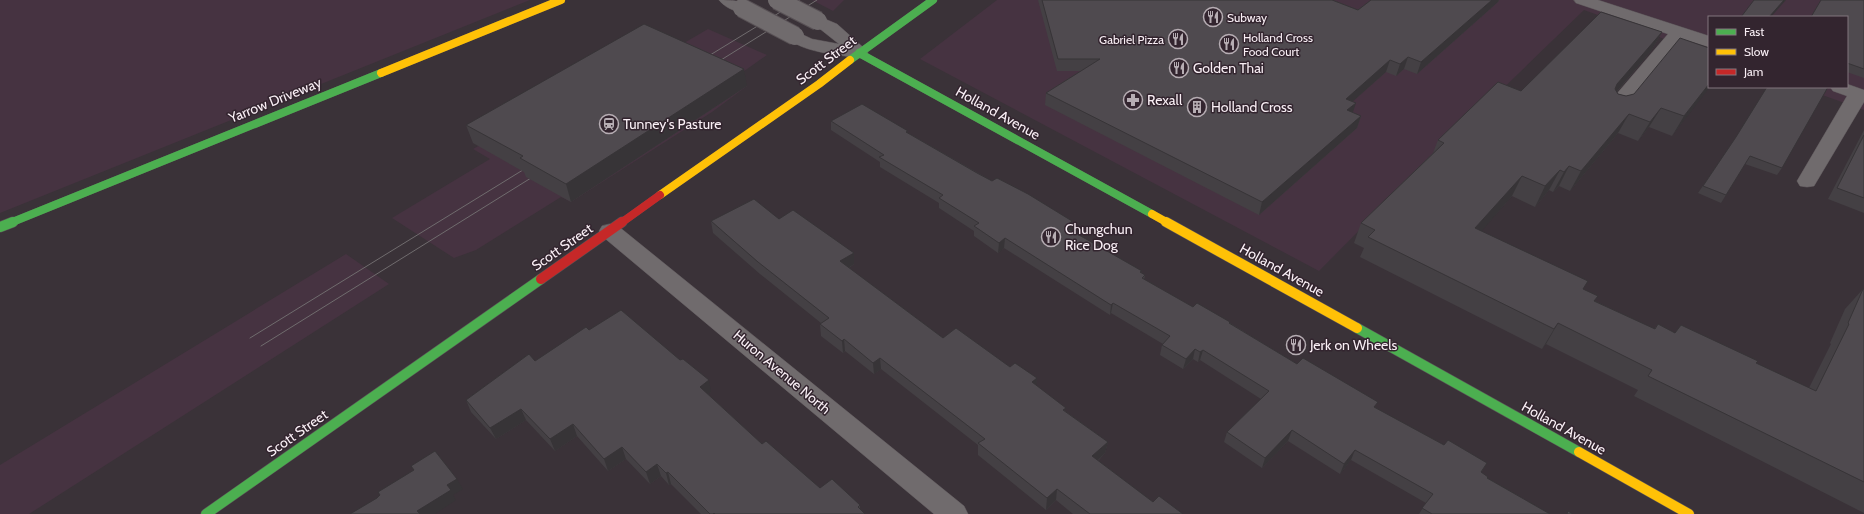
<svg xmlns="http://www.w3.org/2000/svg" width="1864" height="514" font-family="Cabin,sans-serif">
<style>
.built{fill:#463341}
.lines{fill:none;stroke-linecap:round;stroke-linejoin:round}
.street-casing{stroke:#585155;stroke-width:1}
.fast-far1-casing{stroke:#585155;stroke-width:8}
.fast-casing{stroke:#585155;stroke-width:11}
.slow-far1-casing{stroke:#585155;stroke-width:8}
.slow-casing{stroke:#585155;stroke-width:11}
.jam-far1-casing{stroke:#585155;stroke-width:8}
.jam-casing{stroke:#585155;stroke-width:11}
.street{fill:#706b6d;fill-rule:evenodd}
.fast-far1{stroke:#4caf50;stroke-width:8}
.fast{stroke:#4caf50;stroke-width:10}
.slow-far1{stroke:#ffc107;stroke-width:8}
.slow{stroke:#ffc107;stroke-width:10}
.jam-far1{stroke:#c62828;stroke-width:8}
.jam{stroke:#c62828;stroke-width:10}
.tram{stroke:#706c6e;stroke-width:1}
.street-bridge-casing{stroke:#585155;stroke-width:20;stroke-linecap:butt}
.street-bridge{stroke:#706b6d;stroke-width:18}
.wall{fill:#444044}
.shaded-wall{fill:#373437}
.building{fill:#4f4a4f;stroke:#373437}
.labels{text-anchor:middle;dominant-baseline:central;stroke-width:3;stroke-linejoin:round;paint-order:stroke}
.far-poi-label{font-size:12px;fill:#f9eff5;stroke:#33252f;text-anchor:start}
.street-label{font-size:14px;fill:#f9eff5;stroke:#33252f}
.poi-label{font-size:14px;fill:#f9eff5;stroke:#33252f;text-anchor:start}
</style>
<rect width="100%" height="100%" fill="#3a3238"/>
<path class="built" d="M0,0H530L0,213Z
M812,0H844L833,11Z
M997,0H1864V110L1800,87H1847V17H1709V55L1584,10L1427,162L1319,271L920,59Z
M708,29L767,55L733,79L747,86L712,112L571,202L561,197L476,250L454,258L392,218L490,159L473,149L661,45L672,50Z
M346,254L389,284L29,514H0V465Z"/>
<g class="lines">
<defs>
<path id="street" d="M719,0C730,0 743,0 750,8L748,11C738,14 725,8 719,0Z
M1574,0H1598L1709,36V47L1682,39L1622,112L1615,114L1608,112L1606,108L1608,104L1668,34L1576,3Z
M818,16L837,24L865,49L868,53L865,57L859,58C840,55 797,52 787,36L789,32L795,31L812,39L839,44L810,21L812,17Z
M1847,84L1864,90V102L1814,186L1807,187L1800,186L1797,181L1847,96L1833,91L1830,87H1847Z
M610,224L618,226L964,506L968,514H934L602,236L599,231L602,226Z"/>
<path id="fast-far1" d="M859,53L1152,214
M850,60L933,0
M10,223L381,73"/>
<path id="fast" d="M0,227L13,222
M1357,328L1579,452
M206,514L541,279"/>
<path id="slow-far1" d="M381,73L561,0
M660,195L819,84L850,60
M1152,214L1168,223"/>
<path id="slow" d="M1166,222L1357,328
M1579,452L1689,514"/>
<path id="jam-far1" d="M621,223L660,195"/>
<path id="jam" d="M541,279L622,222"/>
</defs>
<use href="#street" class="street-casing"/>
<use href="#fast-far1" class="fast-far1-casing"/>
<use href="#fast" class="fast-casing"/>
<use href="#slow-far1" class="slow-far1-casing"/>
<use href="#slow" class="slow-casing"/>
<use href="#jam-far1" class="jam-far1-casing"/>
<use href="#jam" class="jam-casing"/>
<use href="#street" class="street"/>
<use href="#fast-far1" class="fast-far1"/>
<use href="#fast" class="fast"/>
<use href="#slow-far1" class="slow-far1"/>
<use href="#slow" class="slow"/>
<use href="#jam-far1" class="jam-far1"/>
<use href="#jam" class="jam"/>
<path class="tram" d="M702,60L800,0
M713,65L817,0
M250,338L531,165
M261,346L539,173"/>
<defs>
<path id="street-bridge" d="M777,0L818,21
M742,8L795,36"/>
</defs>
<use href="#street-bridge" class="street-bridge-casing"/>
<use href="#street-bridge" class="street-bridge"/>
</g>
<path class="wall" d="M1038,0H1332L1358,10L1371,0H1499L1498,2L1417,74L1404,69L1396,76L1386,72L1353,101L1352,112L1361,116L1357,128L1259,215L1045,105L1046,93L1081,71H1057Z
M1864,0V78L1847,72V17Z
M1662,32L1651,51L1617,92L1618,94L1626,96L1709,87L1672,136L1649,127L1638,141L1618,133L1570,191L1559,186L1553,192L1549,190L1535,207L1512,196L1481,231L1583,289L1595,301L1654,329L1658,324L1675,333L1681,325L1756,363L1809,388L1831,344L1830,343L1845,309L1863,289H1864V513L1634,396L1638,390L1546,344L1542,349L1360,257L1364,248L1354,243L1361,223L1433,153L1438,140L1521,91Z
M747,86L571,202L526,177L524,172L473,143L466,125Z
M831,121L908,133L992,181L1072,221L1071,230L1145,275L1144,280L1193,307L1230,323L1297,364L1375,408L1444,445L1487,463L1481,473L1487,478L1550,514H1419L1426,503L1351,460L1340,474L1288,441L1262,468L1224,442L1227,432L1261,399L1200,360L1198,362L1193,359L1183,369L1160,355L1162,345L1163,344L1111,313L1110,315L1004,248L998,253L974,236V231L939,208V203L880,167V162L831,130Z
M1864,130V213L1828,199Z
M1734,141L1782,168L1777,175L1745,164L1721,203L1698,193Z
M779,219L854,264L849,268L943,338L1037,378L1036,385L1065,411L1108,442L1105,453L1098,461L1153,502L1183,514H1073L1056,500L1046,510L978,455V445L881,369L874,374L845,351L843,353L821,336L820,324L821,323L760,274L713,233L711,221Z
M589,330L711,392L708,394L762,444L820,488L860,505V509L865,514H701L671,484L669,485L661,476L650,484L626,459L608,471L577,436L555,451L526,420L496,439L471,412L466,400Z"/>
<path class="shaded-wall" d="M1492,0H1499L1498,2L1417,74L1421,62Z
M1784,0H1786L1771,17H1769Z
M1662,32L1651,51L1607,103L1617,84Z
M1408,57L1404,69L1396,76L1400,64Z
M1390,60L1386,72L1342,111L1346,99Z
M744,69L747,86L571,202L566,184Z
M1709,84V87H1710L1672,136L1684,116Z
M1356,103L1352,115L1347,110Z
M1661,108L1649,127L1638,141L1650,122Z
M1629,114L1618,133L1570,191L1581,171Z
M1361,116L1357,128L1259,215L1262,202Z
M1569,166L1559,186L1553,192L1564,172Z
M1560,170L1549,190L1535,207L1545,186Z
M1522,176L1512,196L1466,249L1475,228Z
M1072,221L1071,231L1065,227Z
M1005,238L1004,248L998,253L999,243Z
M854,253V264L841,273L840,261Z
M1113,303L1111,313L1110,315L1111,305Z
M1558,323L1546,344L1542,349L1554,329Z
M844,339L845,351L843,353L842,341Z
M1195,349L1193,359L1183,369L1186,359Z
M1203,350L1200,360L1198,362L1200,352Z
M880,358L881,369L874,374L873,363Z
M1037,378L1036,390L1032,382Z
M709,380L711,392L703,398L700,387Z
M521,409L526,420L496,439L490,428Z
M573,424L577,436L555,451L550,439Z
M1292,430L1288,441L1262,468L1265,458Z
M1108,442L1105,453L1090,468L1092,456Z
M622,447L626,459L608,471L604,459Z
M1355,450L1351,460L1340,474L1344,464Z
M657,464L661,476L650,484L646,472Z
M668,472L671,484L669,485L666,473Z
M457,479L463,489L453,495L456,500L435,514H419L417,511L447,485Z
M1057,489L1056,500L1046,510L1047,498Z"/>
<path class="building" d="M1042,0H1332L1358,10L1371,0H1492L1421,62L1408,57L1400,64L1390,60L1346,99L1356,103L1347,110L1361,116L1262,202L1046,93L1100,59H1058Z
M1754,0H1784L1769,17H1741Z
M1821,0H1864V69L1847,63V17H1811Z
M1601,12L1662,32L1617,84L1615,89L1618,94L1626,96L1634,94L1680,38L1709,48V84L1684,116L1661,108L1650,122L1629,114L1581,171L1569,166L1564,172L1560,170L1545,186L1522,176L1475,228L1588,281L1583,289L1598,296L1594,301L1655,329L1658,324L1675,333L1681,325L1758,361L1756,363L1816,391L1849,324L1848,323L1863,289H1864V482L1648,376L1652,370L1558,323L1554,329L1368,237L1375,230L1361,223L1444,143L1438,140L1498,82L1521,91Z
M644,24L744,69L566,184L520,158L523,156L466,125Z
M1767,87H1828L1782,168L1750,156L1726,195L1703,186L1736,137Z
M862,104L908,131L906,132L977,173L992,181L997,178L1028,194L1072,221L1065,227L1142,271L1140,272L1145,275L1142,278L1193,307L1197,303L1230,322L1229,323L1297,364L1303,358L1378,402L1374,407L1444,445L1448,440L1487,463L1481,472L1488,477L1487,478L1550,514H1432L1422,508L1433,494L1355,450L1344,464L1292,430L1265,458L1227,432L1269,391L1203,350L1200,352L1195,349L1186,359L1162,345L1170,336L1113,303L1111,305L1005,238L999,243L974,226L979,223L939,198L943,195L879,157L884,155L831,121Z
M1864,135V198L1837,188Z
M754,199L779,219L793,210L854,253L840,261L943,338L956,328L1010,367L1015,363L1037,378L1032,382L1066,408L1063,410L1108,442L1092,456L1153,502L1159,496L1183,514H1090L1057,489L1047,498L978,443L985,439L880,358L873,363L844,339L842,341L820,324L829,318L758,262L711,221Z
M621,310L680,360L683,359L709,380L700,387L762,444L766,441L820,488L832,479L860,505L858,507L865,514H715L714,513L713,514H710L668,472L666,473L657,464L646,472L622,447L604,459L573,424L550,439L521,409L490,428L466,400L529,354L535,361L586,327L589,330Z
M435,451L457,479L447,485L451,490L417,511L420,514H350L377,498L380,495L378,492L414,470L411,466Z
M1568,511L1573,514H1567Z"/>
<defs>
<symbol id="restaurant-ring" viewBox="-11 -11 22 22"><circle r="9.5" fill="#33252f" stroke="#b6adb3" stroke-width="1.5"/><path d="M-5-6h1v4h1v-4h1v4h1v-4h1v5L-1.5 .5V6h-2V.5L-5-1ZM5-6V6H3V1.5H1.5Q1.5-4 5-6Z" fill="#b6adb3"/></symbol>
<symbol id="pharmacy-ring" viewBox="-11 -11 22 22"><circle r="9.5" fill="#33252f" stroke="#b6adb3" stroke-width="1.5"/><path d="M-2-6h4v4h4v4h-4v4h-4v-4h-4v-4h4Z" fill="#b6adb3"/></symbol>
<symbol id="building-ring" viewBox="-11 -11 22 22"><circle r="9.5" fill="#33252f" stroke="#b6adb3" stroke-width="1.5"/><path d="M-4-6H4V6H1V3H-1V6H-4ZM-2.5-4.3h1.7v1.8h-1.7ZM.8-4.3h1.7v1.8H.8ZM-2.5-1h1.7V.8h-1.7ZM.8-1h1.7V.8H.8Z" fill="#b6adb3"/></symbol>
<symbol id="station-ring" viewBox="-11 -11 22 22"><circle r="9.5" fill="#33252f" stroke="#b6adb3" stroke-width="1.5"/><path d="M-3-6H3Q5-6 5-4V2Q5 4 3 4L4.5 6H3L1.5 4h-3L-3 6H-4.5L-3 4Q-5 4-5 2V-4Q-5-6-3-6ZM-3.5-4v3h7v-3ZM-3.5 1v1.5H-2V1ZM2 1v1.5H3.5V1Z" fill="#b6adb3"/></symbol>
</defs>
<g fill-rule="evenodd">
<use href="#restaurant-ring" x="1202" y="6" width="22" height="22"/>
<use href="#restaurant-ring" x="1167" y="28" width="22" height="22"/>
<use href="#restaurant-ring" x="1218" y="33" width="22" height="22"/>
<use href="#restaurant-ring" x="1168" y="57" width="22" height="22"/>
<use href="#pharmacy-ring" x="1122" y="89" width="22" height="22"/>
<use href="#building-ring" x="1186" y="96" width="22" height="22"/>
<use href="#station-ring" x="598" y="113" width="22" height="22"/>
<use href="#restaurant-ring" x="1040" y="226" width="22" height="22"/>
<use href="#restaurant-ring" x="1285" y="334" width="22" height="22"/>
</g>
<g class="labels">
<g class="far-poi-label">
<text x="1227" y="17">Subway</text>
<text x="1243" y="37">Holland Cross<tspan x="1243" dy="14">Food Court</tspan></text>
<text x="1164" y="39" text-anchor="end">Gabriel Pizza</text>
</g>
<g class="street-label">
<text transform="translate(826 60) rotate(-37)">Scott Street</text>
<text transform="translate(275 100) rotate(-22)">Yarrow Driveway</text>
<text transform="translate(998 113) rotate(29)">Holland Avenue</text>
<text transform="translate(562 247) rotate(-35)">Scott Street</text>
<text transform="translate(1282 270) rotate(29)">Holland Avenue</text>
<text transform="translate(782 372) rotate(40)">Huron Avenue North</text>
<text transform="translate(1564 428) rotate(29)">Holland Avenue</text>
<text transform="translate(297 433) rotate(-35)">Scott Street</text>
</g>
<g class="poi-label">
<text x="1193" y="68">Golden Thai</text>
<text x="1147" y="100">Rexall</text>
<text x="1211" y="107">Holland Cross</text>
<text x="623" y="124">Tunney's Pasture</text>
<text x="1065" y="229">Chungchun<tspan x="1065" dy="16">Rice Dog</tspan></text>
<text x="1310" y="345">Jerk on Wheels</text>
</g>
</g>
<rect x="1708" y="16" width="140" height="72" fill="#33252f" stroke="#82767e"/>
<rect x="1716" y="29" width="20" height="6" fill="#4caf50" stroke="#82767e"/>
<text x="1744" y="36" font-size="12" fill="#f9eff5">Fast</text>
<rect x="1716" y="49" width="20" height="6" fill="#ffc107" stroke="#82767e"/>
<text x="1744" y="56" font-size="12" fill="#f9eff5">Slow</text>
<rect x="1716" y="69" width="20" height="6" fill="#c62828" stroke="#82767e"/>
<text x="1744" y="76" font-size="12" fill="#f9eff5">Jam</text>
</svg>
